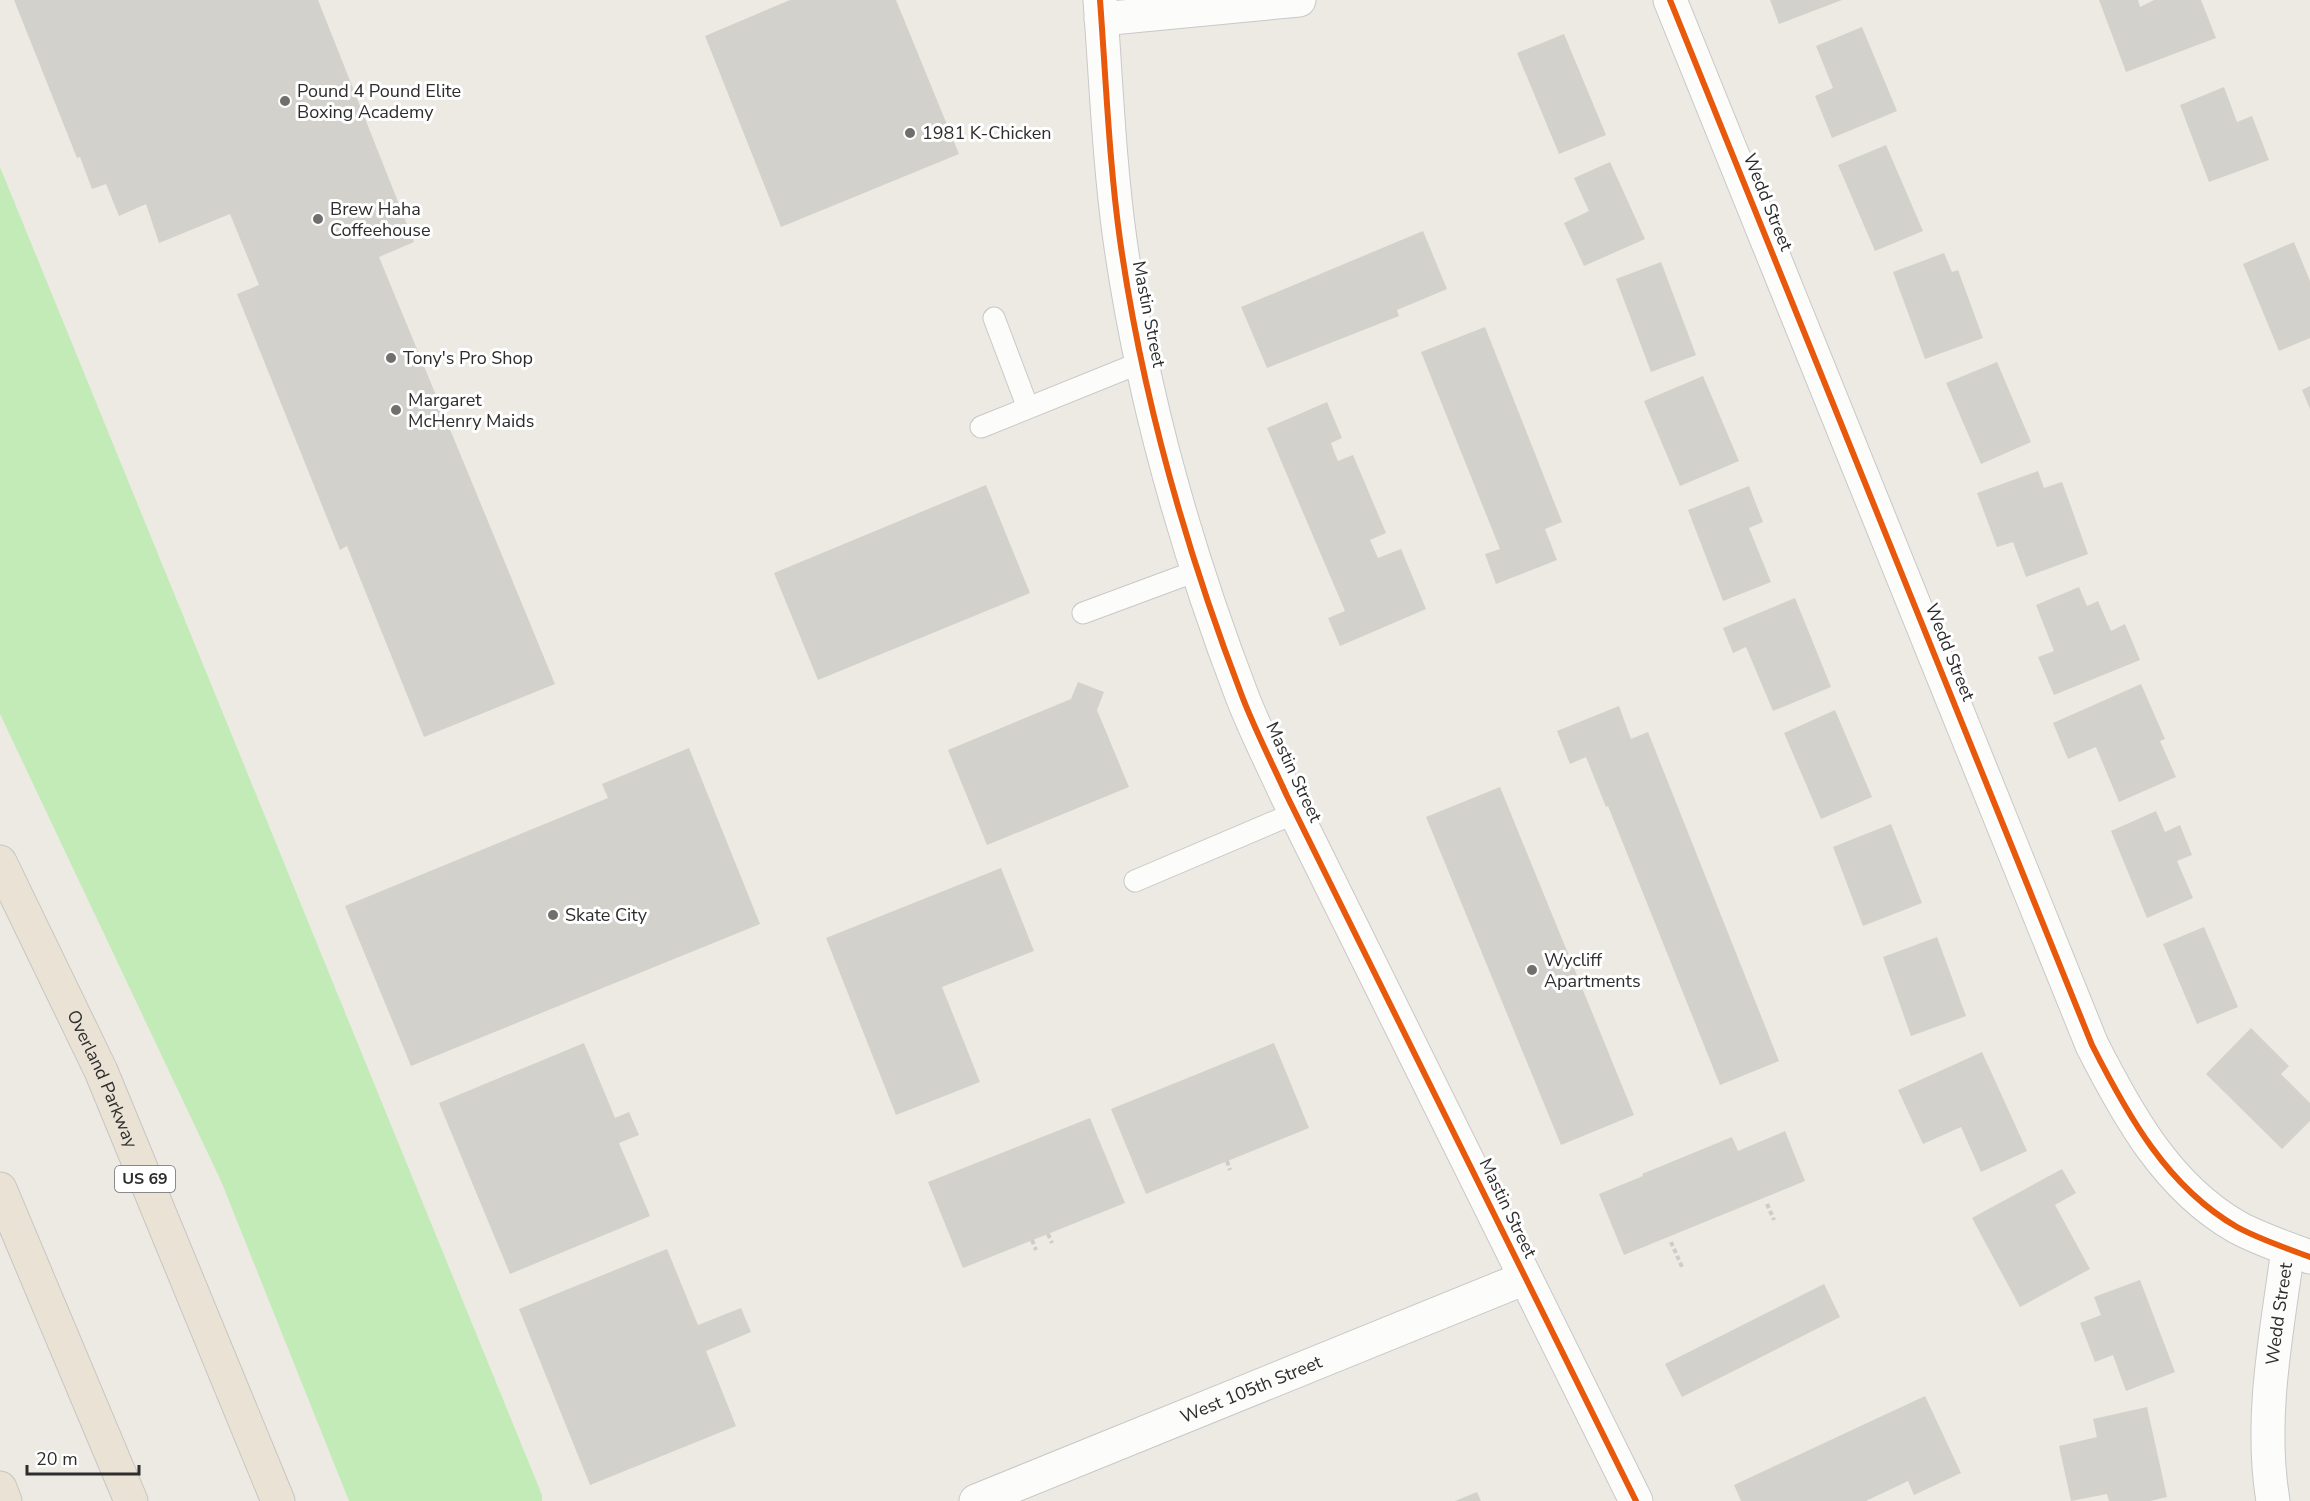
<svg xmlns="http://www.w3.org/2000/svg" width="2310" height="1501" font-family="'Nunito Sans',sans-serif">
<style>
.green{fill:#c3ebb8}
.building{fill:#d2d1cb}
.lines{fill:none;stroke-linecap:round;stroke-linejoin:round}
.service-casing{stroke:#c9c8c8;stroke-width:23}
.minor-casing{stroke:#c9c8c8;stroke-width:35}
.motorway-casing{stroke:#c6c6c3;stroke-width:35}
.path{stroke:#ccccca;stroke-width:4;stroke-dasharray:4.5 3;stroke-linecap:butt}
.service{stroke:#fcfcfb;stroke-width:21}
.minor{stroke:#fcfcfb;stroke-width:33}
.motorway{stroke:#eae2d4;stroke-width:33}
.cycleway-casing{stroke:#fff;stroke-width:10}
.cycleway{stroke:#e8590c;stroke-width:6}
.poi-dot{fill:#706f6c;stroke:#fff;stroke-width:2}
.labels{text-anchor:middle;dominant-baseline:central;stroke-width:6;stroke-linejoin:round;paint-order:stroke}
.shield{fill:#fff;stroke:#6c6c6c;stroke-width:1.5}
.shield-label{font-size:16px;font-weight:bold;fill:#2d2d2d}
.poi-label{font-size:18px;fill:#2d2d2d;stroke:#fff;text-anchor:start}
.street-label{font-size:18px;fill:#2d2d2d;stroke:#fff}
</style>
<rect width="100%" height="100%" fill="#eceae2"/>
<path class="green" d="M0,167L542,1495V1501H349L221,1181L0,714Z"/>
<path class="building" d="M14,0H318L414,242L379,257L555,684L424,737L347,546L340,550L237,294L259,285L230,214L159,243L146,204L119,216L106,184L92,189L80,157L77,158Z
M790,0H896L959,154L781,227L705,36Z
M1770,0H1842L1779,24Z
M2099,0H2138L2140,7L2154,0H2201L2216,38L2126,72Z
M1862,27L1897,111L1832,138L1815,96L1833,88L1816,46Z
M1564,34L1606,135L1559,154L1517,53Z
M2224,87L2237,122L2252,116L2269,160L2209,182L2180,105Z
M1886,145L1923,231L1875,251L1838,165Z
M1610,162L1645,239L1584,266L1564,223L1589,211L1574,178Z
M1423,231L1447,289L1397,310L1399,316L1267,368L1241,307Z
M2294,242L2310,281V338L2279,351L2243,264Z
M1944,253L1952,272L1958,270L1983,338L1925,359L1893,272Z
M1661,262L1696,355L1651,372L1616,279Z
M1485,327L1562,522L1545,529L1557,560L1496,584L1485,554L1500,549L1421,352Z
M1997,362L2031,442L1981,464L1946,383Z
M1703,376L1739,461L1680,486L1644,401Z
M2310,386V409L2302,390Z
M1327,402L1342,438L1331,443L1335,454L1338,461L1353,455L1386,533L1370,540L1378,558L1401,549L1426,609L1340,646L1328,618L1345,611L1267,428Z
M2038,471L2044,488L2062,482L2088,554L2026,577L2013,542L1997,547L1977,493Z
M986,485L1030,593L818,680L774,573Z
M1749,486L1763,522L1749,528L1771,582L1723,601L1688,510Z
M2079,587L2087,606L2098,601L2111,631L2125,624L2140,660L2054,695L2038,657L2054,651L2036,605Z
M1795,598L1831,687L1773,711L1746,647L1733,653L1723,628Z
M1078,682L1104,692L1097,710L1129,787L987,845L948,750L1071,699Z
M2141,684L2165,739L2160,741L2176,777L2119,802L2096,747L2068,759L2053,723Z
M1619,706L1631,739L1648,732L1779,1061L1720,1085L1608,806L1606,807L1586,757L1570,764L1557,731Z
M1835,710L1872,797L1821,819L1784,733Z
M689,748L760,924L411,1066L345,906L608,798L602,784Z
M1500,787L1634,1115L1561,1145L1426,817Z
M2156,811L2165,832L2180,825L2192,855L2177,861L2193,898L2147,918L2111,831Z
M1891,824L1922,903L1863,926L1833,847Z
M1001,868L1034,951L942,987L980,1082L896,1115L826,938Z
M2204,927L2238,1007L2197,1024L2163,944Z
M1937,937L1966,1016L1911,1036L1883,957Z
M2251,1028L2289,1066L2281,1074L2310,1103V1121L2282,1149L2206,1074Z
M584,1043L615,1118L629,1112L639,1135L619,1143L650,1216L510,1274L439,1103Z
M1274,1043L1309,1128L1146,1194L1111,1109Z
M1982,1052L2027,1151L1981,1172L1961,1127L1923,1144L1898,1090Z
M1090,1118L1125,1203L963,1268L928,1182Z
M1785,1131L1805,1181L1624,1255L1599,1194L1643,1176L1642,1174L1732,1137L1738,1151Z
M2062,1169L2076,1193L2055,1205L2090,1269L2020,1307L1972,1218Z
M667,1249L698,1325L741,1308L751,1332L706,1351L736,1426L590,1485L519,1309Z
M2140,1280L2175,1372L2126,1391L2113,1355L2095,1362L2080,1323L2101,1315L2094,1297Z
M1824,1284L1840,1317L1682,1397L1665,1364Z
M1925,1396L1961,1473L1914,1495L1908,1481L1866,1501H1741L1734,1485Z
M2147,1407L2167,1497L2150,1501H2109L2107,1494L2071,1501L2059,1446L2097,1437L2093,1419Z
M1477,1492L1481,1501H1455Z"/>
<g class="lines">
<defs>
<path id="service" d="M994,318L1028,408
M981,427L1142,362
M1083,613L1199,570
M1135,881L1295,813"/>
<g id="minor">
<path d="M1100,0C1106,80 1109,161 1120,240C1142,395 1186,550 1242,696C1255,730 1272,763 1287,796L1636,1501"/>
<path d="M1670,0L2092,1045C2127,1114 2167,1187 2237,1227C2259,1239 2286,1248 2310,1257"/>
<path d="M1101,19L1299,0"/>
<path id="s1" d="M976,1501L1525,1278"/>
<path id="s2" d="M2273,1501C2259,1417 2277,1332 2288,1249"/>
</g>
<g id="motorway">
<path id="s3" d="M0,862L101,1071L278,1501"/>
<path d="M0,1189L131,1501"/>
<path d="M0,1488L5,1501"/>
</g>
</defs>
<use href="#service" class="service-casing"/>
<use href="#minor" class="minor-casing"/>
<use href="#motorway" class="motorway-casing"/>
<path class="path" d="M1227,1161L1230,1170
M1767,1204L1774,1220
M1048,1234L1052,1243
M1032,1240L1036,1250
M1671,1242L1682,1267"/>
<use href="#service" class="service"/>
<use href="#minor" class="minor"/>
<use href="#motorway" class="motorway"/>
<defs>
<path id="cycleway" d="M1100,0C1106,80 1109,161 1120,240C1142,395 1186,550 1242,696C1255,730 1272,763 1287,796L1636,1501
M1670,0L2092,1045C2127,1114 2167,1187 2237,1227C2259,1239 2286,1248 2310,1257"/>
</defs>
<use href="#cycleway" class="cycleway-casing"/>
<use href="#cycleway" class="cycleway"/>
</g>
<g class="poi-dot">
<circle cx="285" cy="101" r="6"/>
<circle cx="910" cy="133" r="6"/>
<circle cx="318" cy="219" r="6"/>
<circle cx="391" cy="358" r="6"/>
<circle cx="396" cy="410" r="6"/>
<circle cx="553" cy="915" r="6"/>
<circle cx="1532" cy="970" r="6"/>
</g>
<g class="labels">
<rect class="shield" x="115" y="1166" width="60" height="26" rx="4.5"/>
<g class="shield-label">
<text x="145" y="1179">US 69</text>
</g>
<g class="poi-label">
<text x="297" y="91">Pound 4 Pound Elite<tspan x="297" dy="21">Boxing Academy</tspan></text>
<text x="922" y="133">1981 K-Chicken</text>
<text x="330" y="209">Brew Haha<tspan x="330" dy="21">Coffeehouse</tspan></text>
<text x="403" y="358">Tony's Pro Shop</text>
<text x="408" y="400">Margaret<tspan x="408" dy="21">McHenry Maids</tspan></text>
<text x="565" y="915">Skate City</text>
<text x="1544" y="960">Wycliff<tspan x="1544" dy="21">Apartments</tspan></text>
</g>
<g class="street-label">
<text transform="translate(1768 202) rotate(68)">Wedd Street</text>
<text transform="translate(1149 314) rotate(79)">Mastin Street</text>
<text transform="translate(1950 652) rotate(68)">Wedd Street</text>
<text transform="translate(1294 772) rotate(65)">Mastin Street</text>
<text stroke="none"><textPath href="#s3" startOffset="240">Overland Parkway</textPath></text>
<text transform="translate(1508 1208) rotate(64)">Mastin Street</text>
<text stroke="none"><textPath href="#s2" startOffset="188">Wedd Street</textPath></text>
<text stroke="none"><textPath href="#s1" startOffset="297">West 105th Street</textPath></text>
</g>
</g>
<path d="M27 1465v9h112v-9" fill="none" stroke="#2d2d2d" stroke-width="3"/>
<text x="36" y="1465" font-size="18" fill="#2d2d2d" stroke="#ffffff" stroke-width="4.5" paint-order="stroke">20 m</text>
</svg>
